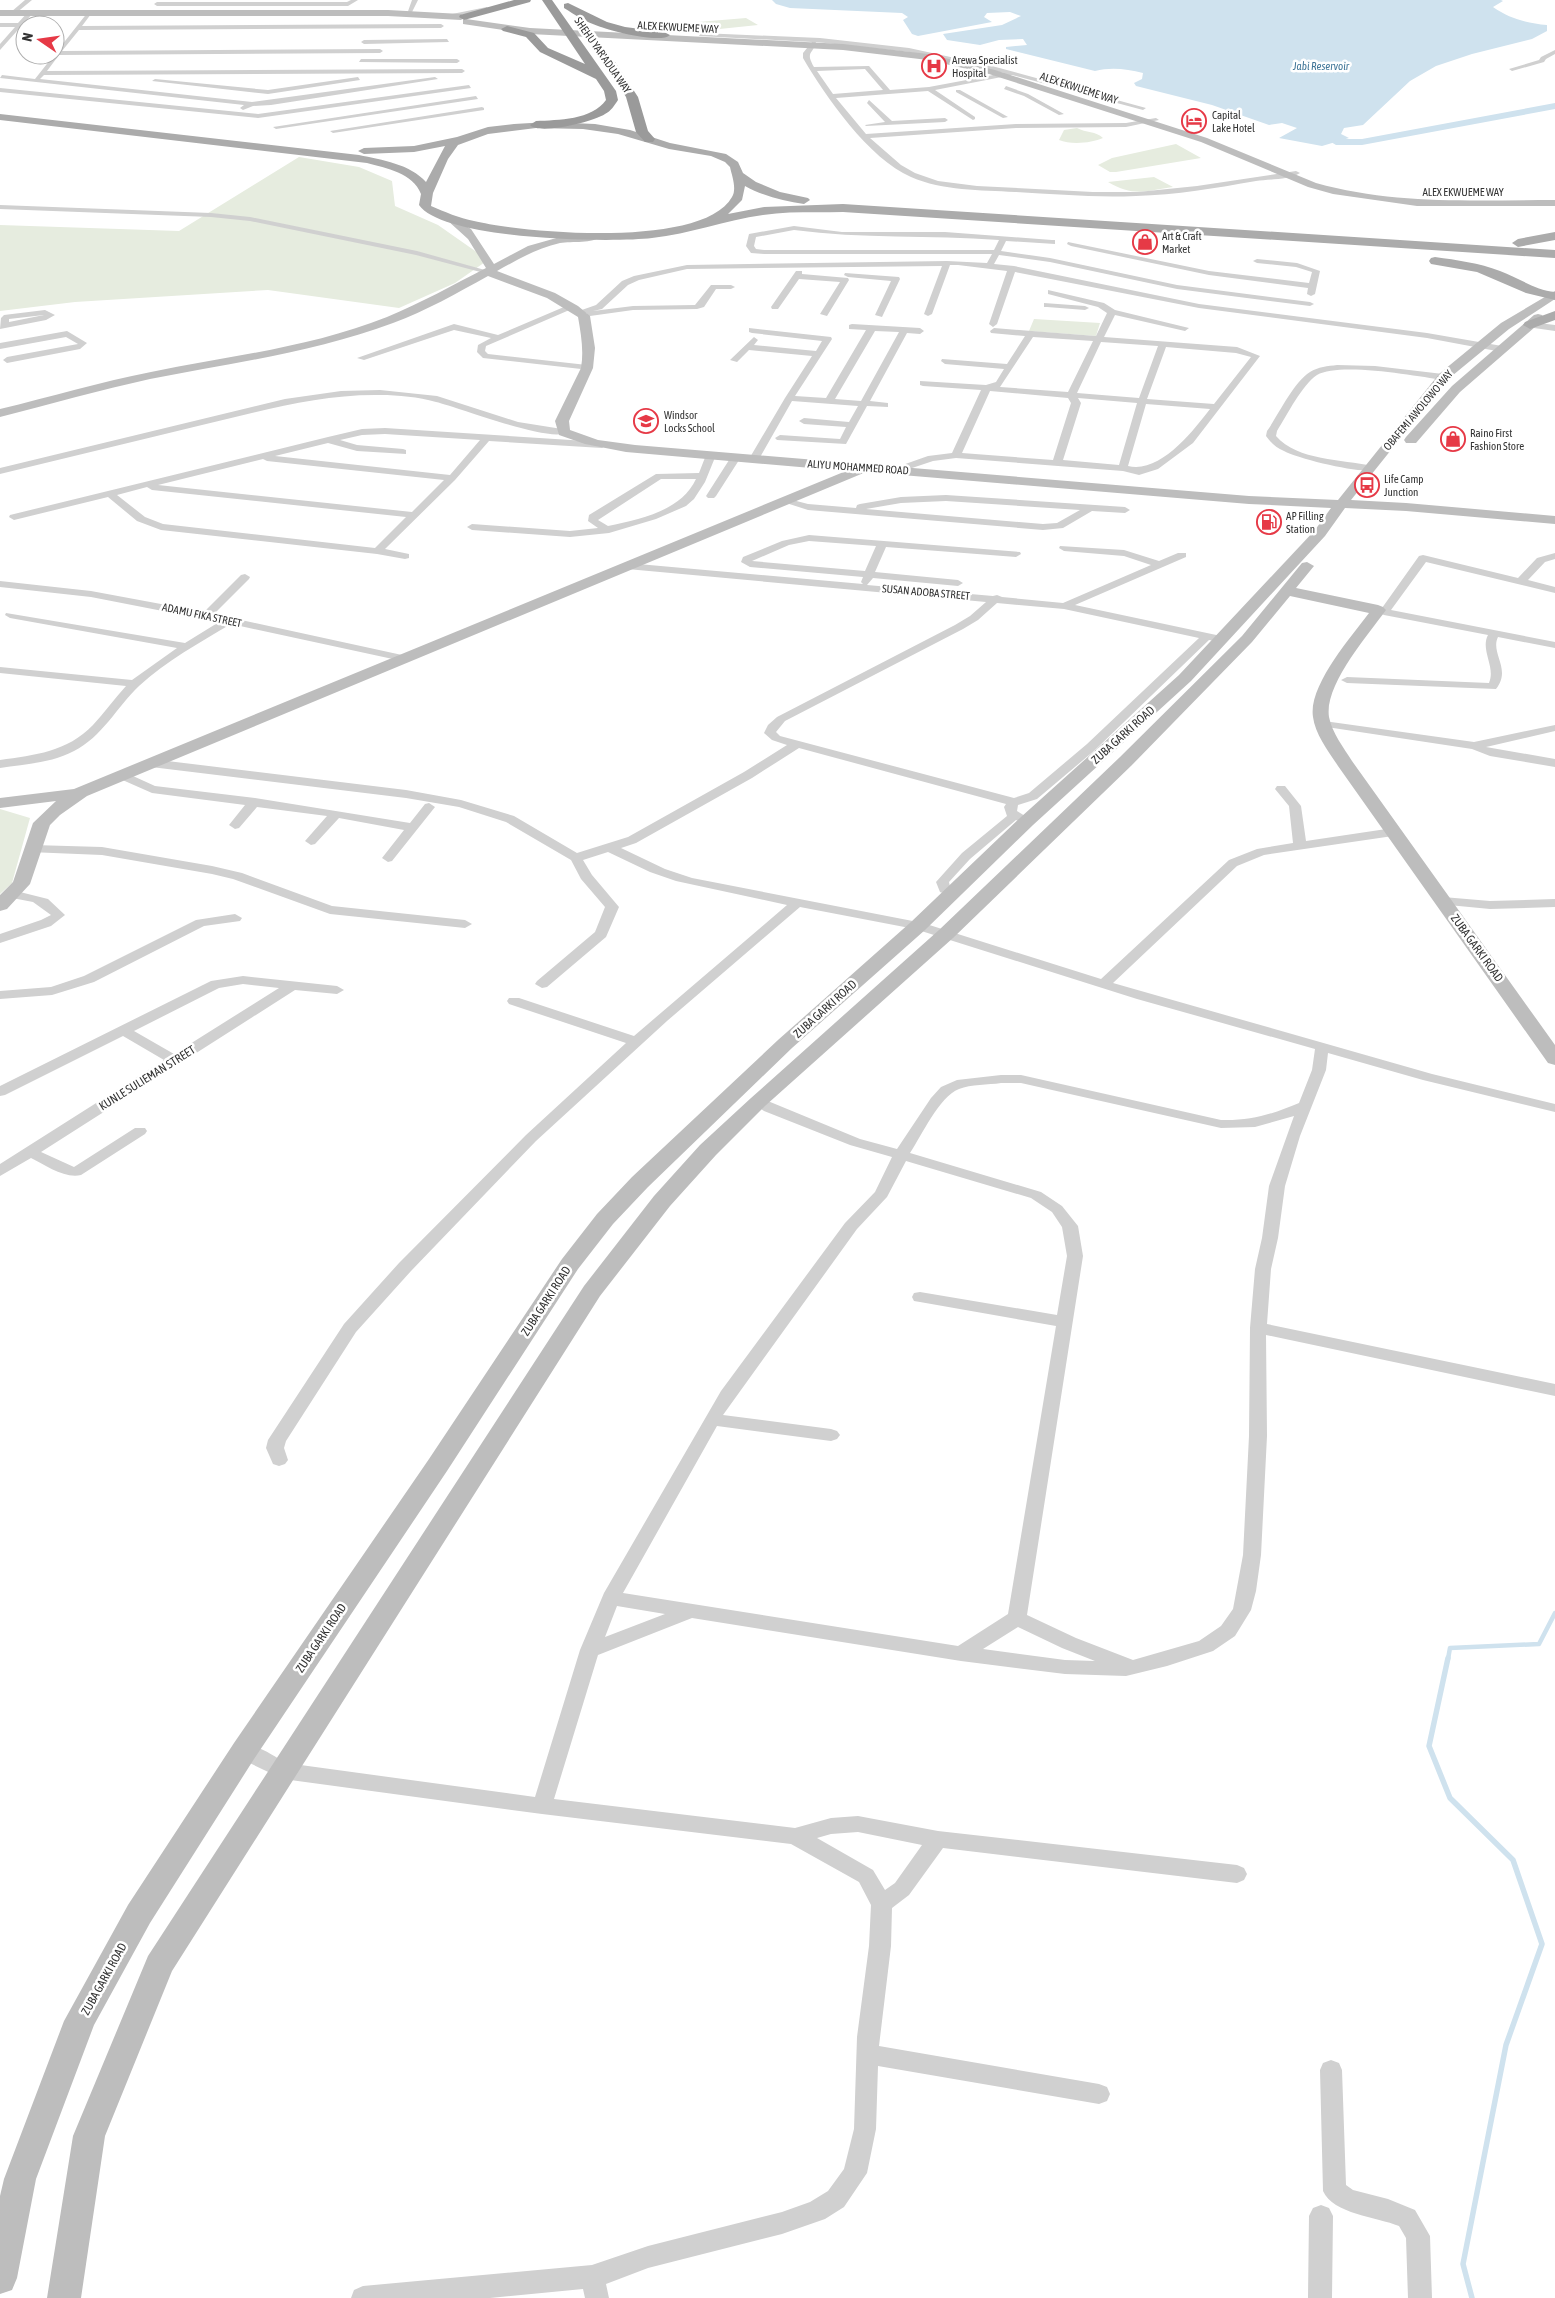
<svg xmlns="http://www.w3.org/2000/svg" width="1555" height="2298" font-family="'Asap Condensed',sans-serif">
<style>
.green{fill:#e6ecdf}
.water{fill:#cfe2ee}
.lines{fill:none;stroke-linecap:round;stroke-linejoin:round}
.stream-far1{stroke:#cfe2ee;stroke-width:4.5}
.stream{stroke:#cfe2ee;stroke-width:5.5}
.river{fill:#cfe2ee;fill-rule:evenodd}
.street{fill:#d0d0d0;fill-rule:evenodd}
.secondary{fill:#bdbdbd;fill-rule:evenodd}
.primary{fill:#ababab;fill-rule:evenodd}
.highway{fill:#9a9a9a;fill-rule:evenodd}
.labels{text-anchor:middle;dominant-baseline:central;stroke-width:5;stroke-linejoin:round;paint-order:stroke}
.far-street-label{font-size:11px;fill:#333;stroke:#fff}
.far-poi-label{font-size:11px;fill:#333;stroke:#fff;text-anchor:start}
.far-water-label{font-size:11px;font-style:italic;fill:#3f7597;stroke:#fff}
.street-label{font-size:12px;fill:#333;stroke:#fff}
</style>
<rect width="100%" height="100%" fill="#fff"/>
<path class="green" d="M746,18L758,25L710,30L698,22Z
M1077,128C1086,133 1096,131 1103,138C1092,143 1071,145 1059,140L1064,130Z
M1176,144L1201,158L1116,172H1110L1098,165L1112,158Z
M299,157L359,167L392,181L395,206L438,225L488,260L455,283L399,308L268,290L75,302L0,311V225L179,231Z
M1154,177L1173,187C1146,191 1133,197 1108,182Z
M1034,319L1100,323L1096,336L1029,331Z
M0,809L30,818L12,883L0,894Z"/>
<path class="water" d="M772,0H1501L1503,1L1493,7C1510,19 1527,23 1547,25V31L1532,39L1472,54L1436,66L1410,81L1363,125L1344,128L1341,134L1349,138L1322,146L1279,138L1297,128L1282,123L1269,125L1212,105L1136,86L1134,83L1142,79L1143,73C1127,69 1111,67 1095,71L1006,49V47L1027,45L1023,39L999,40L980,45L947,40L943,34L1002,25L1021,16L1010,12L987,13L984,17L992,22L918,36L912,34L903,20L908,17L902,13L790,8L776,4Z"/>
<g class="lines">
<path class="stream-far1" d="M1448,1659L1450,1648L1539,1644L1555,1613"/>
<path class="stream" d="M1448,1658L1429,1746L1450,1798L1513,1860L1542,1944L1506,2045L1463,2264L1472,2298"/>
<path class="river" d="M1555,103V109L1362,145H1336L1331,142L1336,139H1362Z"/>
<path class="street" d="M25,0H32L15,14H11V12Z
M351,0H358L348,6H157L154,4L157,2H347Z
M412,0H418L411,14H407Z
M487,7L489,10L445,18L442,16Z
M28,12L33,13L0,50V44L15,27H0V23H18Z
M88,12L91,14L82,26L441,24L444,26L441,28L79,30L62,51L380,49L383,51L380,53L59,55L47,71L462,69L465,71L462,73L44,75L40,79L252,102L435,77L438,79L271,105L253,106L243,110L240,108L244,105L0,78L2,75L35,79Z
M701,33L820,38L909,48L992,66L1146,108L1143,110L1012,75L935,90L975,117V119L973,120L928,91L836,98L866,134L1016,124L1126,123L1156,118L1159,120L1126,127L1016,128L870,138L901,165L915,173L938,181L977,186L1093,192H1138L1197,186L1296,171L1300,173C1290,180 1268,179 1256,181C1216,188 1176,195 1136,196C1095,198 1055,194 1015,192C980,190 943,191 911,177C869,159 825,96 803,58V53L812,42L699,36ZM816,42L909,52L1004,73L929,87L890,90L869,66L814,67C805,51 813,55 816,42ZM865,69L883,90L833,94L817,71Z
M447,39L449,42L364,44L361,42L364,40Z
M1555,50V54L1546,59L1544,62L1512,71L1509,69L1539,60L1541,57Z
M361,59H457L460,61L457,63L359,62Z
M358,77L360,80L268,94L152,81L155,79L268,90Z
M469,85L471,88L258,118L0,92V88L258,114Z
M1006,86L1028,94L1064,114L1059,115L1024,96L1004,89Z
M956,90H960L1008,117L1003,118L956,92Z
M476,96L478,99L276,129L273,127Z
M869,100L892,121L945,118L948,120L945,122L866,126L865,125L885,122L867,103Z
M482,107L484,108V110L333,133L330,131Z
M0,205L211,213L250,217L417,251L492,272L488,274L416,255L250,221L211,217L0,209Z
M794,226L842,232H945L1052,240H1055V244L1006,241L1001,251L1050,258L1177,285L1310,302L1314,304L1310,306L1177,289L1050,262L999,255L994,264L1014,266L1199,304L1427,333L1502,346L1506,349L1502,352L1427,338L1199,308L1015,272L997,324L993,327L989,324L1007,271L958,265H950L932,314L928,316L924,314L942,266L687,269L639,280L628,285L602,309L593,311L633,306L695,305L711,285H731L735,287L731,289H716L704,307L697,309L633,310L590,316H587V313L580,314L576,312L596,305L622,281L634,276L687,265L947,261L987,263L992,254H764L751,253L746,246L749,234ZM794,230C862,239 930,235 999,240L994,250H764L756,249L754,246L756,237Z
M1068,242L1209,271L1309,283L1312,272L1296,267L1257,263L1253,261L1257,259L1297,263L1320,271L1315,294L1311,296L1307,294L1308,288L1209,275L1071,246L1067,244Z
M796,271H802V274L848,278L849,280L827,316L820,314L840,282L799,279L778,309H772L771,307Z
M845,273L899,277L900,279L882,317L875,315L891,281L848,277L844,275Z
M1048,290L1104,303L1115,310L1189,328L1185,331L1115,315L1104,337L1237,347L1260,356L1193,443L1158,469L1139,475L1123,471L956,458L933,461L900,472H894V468L928,456L952,453L981,390L923,386L920,385V381L986,385L996,382L1004,369L945,364L941,361L942,359L1007,364L1025,336L991,333L990,331L994,328L1096,336L1107,313L1098,307L1048,294ZM1033,337L1093,341L1068,392L1000,387ZM1101,342L1158,346L1139,398L1077,393ZM1166,347L1236,353L1251,357L1214,404L1147,399ZM990,391L1068,398L1071,403L1053,460L962,453ZM1078,398L1137,403L1119,465L1063,460L1081,403ZM1146,404L1210,409C1193,431 1160,474 1128,466Z
M1044,303L1085,306L1089,308L1085,310L1047,307H1044Z
M571,304H574V308L486,346L485,351L488,354L587,365L590,366V370L483,358L477,352L478,345L491,338L454,330L364,360L357,358L454,324L498,335Z
M45,310L55,315L46,320L0,329L1,318L4,315ZM44,315L9,322V319Z
M1530,322L1555,325V331L1527,327V323Z
M852,324L920,328L924,331L920,334L907,333L870,401L888,403V407L867,406L846,444L777,440L775,438L780,435L840,439L846,427L804,424L799,421L804,418L849,422L858,406L792,401L759,459L754,462L751,461L749,459L785,398L812,356L749,350L737,362L730,360L754,337L758,340L754,345L816,351L822,341L752,333L749,332V328L831,337L832,339L795,396L826,398L866,330L849,329V325ZM875,331L899,332L861,401L835,399Z
M67,331L87,343L80,349L7,363L3,360L7,357L78,344L66,337L0,349V343Z
M1337,365L1375,366L1443,374L1447,377L1443,380C1415,376 1340,362 1317,375C1302,385 1287,415 1277,431L1276,436C1298,461 1342,459 1372,466V470C1357,473 1299,459 1284,451C1276,448 1271,443 1266,436L1267,431C1279,414 1293,383 1310,372C1318,367 1328,366 1337,365Z
M380,390L437,396L518,422L562,429L567,432C552,444 458,407 436,402C418,397 399,395 380,395C319,394 261,411 202,425C135,441 67,458 0,474V468L285,399L341,391Z
M385,428L602,442L607,445L602,448L489,441L455,480L385,549L409,554V558L405,559L377,554L161,530L137,521L108,497L14,520L9,517L10,515L328,437L362,429ZM385,434L480,440L450,475L275,456L328,443L357,451L406,454V450L403,449L357,445L340,440L362,435ZM263,459L267,461L444,480L412,512L158,485ZM147,487L152,490L406,517L375,548L163,524L145,517L117,495Z
M711,452L716,455L705,482L694,499L686,506L656,519L609,533L570,537L472,530L467,527L472,524L570,531L598,528L588,521L589,515L656,474L699,473L706,455ZM661,479H696C681,511 641,519 608,526L598,520Z
M736,454L741,457L716,496L714,498H708L706,496L731,457Z
M946,495L1125,507L1130,510L1125,513L1092,511L1063,528L1043,530L808,510L780,501L785,498L808,504L856,508L857,505L860,504L901,497ZM946,501L1080,510L1057,523L1043,524L866,509L901,503Z
M809,535L1020,552L1021,554L1016,557L886,547L875,572L958,580L963,583L958,586L873,578L867,585L993,596L997,595L1002,597L1063,603L1151,565L1124,556L1064,551L1059,548L1060,546L1124,550L1159,561L1178,553H1186V557L1075,605L1221,636L1226,639L1221,642L1209,640L1095,750L1037,799L1018,805L1017,811L1033,821L1027,825L1016,820L970,859L949,882L950,887L959,893L958,896L953,897L940,892L936,882L962,853L1007,816L1004,807L1006,804L799,748L752,778L636,843L621,848L665,869L692,878L923,923L1101,979L1229,860L1257,849L1293,843L1289,806L1275,789L1277,786H1285L1301,806L1306,841L1393,828L1397,829L1399,832L1393,836L1264,855L1237,866L1113,983L1432,1074L1555,1104V1112L1423,1080L1328,1053L1326,1070L1300,1136L1285,1186L1278,1238L1271,1269L1267,1324L1555,1384V1396L1266,1335L1267,1436L1261,1555L1256,1591L1251,1610L1235,1636L1213,1651L1167,1666L1126,1676L1065,1674L961,1661L692,1618L598,1655L554,1799L795,1828L831,1818L858,1816L938,1831L1237,1865L1244,1868L1247,1874L1244,1880L1237,1883L943,1848L909,1895L892,1908L891,1946L879,2046L1099,2084L1107,2087L1110,2094L1107,2101L1099,2104L878,2066L876,2129L867,2173L844,2207L825,2219L782,2234L648,2268L606,2284L609,2298H585L583,2289L490,2298H351L354,2290L363,2286L592,2265L648,2246L782,2212L810,2202L828,2191L844,2169L854,2129L857,2037L869,1946L871,1905L859,1882L791,1844L542,1814L283,1779L237,1757L234,1751L237,1745C252,1740 273,1756 286,1763L535,1797L580,1650L604,1593L721,1391L845,1223L875,1192L892,1157L850,1145L764,1111L751,1102L753,1099H763L860,1139L897,1149L931,1098L941,1087L957,1080L1001,1075H1021L1221,1120C1250,1121 1273,1114 1299,1103L1312,1070L1315,1049L1137,999L915,929L800,907L667,1021L536,1141L411,1271L356,1332L286,1441L284,1448L288,1460L285,1464L279,1466L273,1464L266,1448L268,1440L344,1324L399,1263L526,1135L626,1043L509,1004L507,1001L509,998H519L634,1036L787,905L676,881L650,872L608,852L583,860L592,875L619,907L606,937L547,987L542,988L535,984L537,981L595,932L605,907L581,879L571,860L506,822L459,807L406,798L151,767L145,763L151,759L406,790L461,800L514,816L577,853L628,837L744,772L787,745L772,740L764,733L768,725L777,717L955,625L970,616L986,602L627,569L622,566L627,563L863,584L861,582L863,577L750,567L741,562L743,557L782,541ZM809,541L876,546L865,571L752,561L789,545ZM997,603L1064,609L1199,638L1087,744L1029,793L1014,798L780,736L776,732L785,721L963,629L978,620ZM1001,1083H1021L1221,1128L1255,1127L1294,1116L1269,1186L1262,1238L1255,1269L1250,1328L1249,1436L1243,1555L1233,1609L1221,1626L1199,1641L1133,1660L1076,1638L1027,1615L1083,1256L1078,1226L1062,1206L1041,1192L910,1153C922,1135 939,1097 959,1089C971,1084 988,1085 1001,1083ZM906,1161L1031,1198L1052,1212L1062,1227L1067,1256L1057,1315L920,1292L914,1293L912,1297L914,1301L920,1302L1056,1326L1008,1614L958,1646L623,1593L717,1426L831,1441L837,1439L840,1435L837,1431L831,1429L723,1415L857,1229L887,1197ZM617,1606L665,1614L605,1637ZM1018,1627L1062,1648L1095,1661L1065,1660L983,1649ZM858,1832L922,1845L895,1883L885,1890L873,1870L817,1838L831,1834Z
M1555,553V559L1545,562L1528,580L1555,587V593L1426,562L1391,610L1555,642V648L1498,637C1490,653 1512,669 1496,689L1347,683L1341,680L1347,677L1489,683C1496,667 1480,650 1488,635L1384,615L1373,610L1374,608H1382L1419,556L1423,555L1518,578L1537,558Z
M245,574L250,577L249,579L214,614L402,655L408,658L402,661L231,624C199,643 166,661 139,686C117,707 102,737 74,751C52,763 25,764 0,768V760C35,755 67,752 93,725C104,713 114,699 126,686L0,673V667L132,680L177,648L10,618L5,615L6,613L185,643L219,622L91,597L0,587V581L91,591L204,612L241,575Z
M1324,721L1474,742L1555,725V731L1486,747L1555,759V767L1490,756L1472,749L1320,726L1318,724L1320,722Z
M122,771L155,786L255,798L410,823L425,804L429,803L435,807L392,861L388,862L382,858L404,830L339,818L315,844L311,845L305,841L327,816L257,807L239,828L235,829L229,825L245,805L152,793L118,778L116,775Z
M33,845L102,847L212,866L242,873L332,906L465,920L472,924L465,928L330,914L233,879L212,874L102,855L29,852L27,849L29,846Z
M12,890L48,899L65,915L51,926L0,943V934L41,920L51,915L33,902L7,897L6,894Z
M1443,897L1490,901L1555,899V907L1490,909L1438,904L1436,901Z
M235,914L242,918L240,921L204,926L94,982L52,995L0,999V991L51,987L84,976L196,920Z
M243,976L337,986L344,990L337,994L295,990L41,1152L74,1167L135,1128H145L147,1131L145,1134L81,1175C65,1179 45,1165 31,1158L0,1176V1164L164,1060L123,1036L5,1095L0,1096V1086L211,981ZM243,984L279,988L174,1054L134,1031L219,988Z
M1331,2060L1339,2063L1342,2070L1346,2185L1353,2190L1388,2199L1415,2210L1430,2236L1432,2298H1408L1406,2238L1399,2226C1377,2217 1333,2214 1323,2191L1320,2070L1323,2063Z
M1321,2205L1329,2208L1333,2216L1332,2298H1308L1309,2216L1313,2208Z"/>
<path class="secondary" d="M0,10H388L461,14L465,17L461,20L388,16H0Z
M466,19L530,28L843,44L928,54L995,70L1207,138L1316,183C1394,205 1475,200 1555,200V206H1417L1333,194L1308,187L1201,142L989,74L928,60L843,50L530,34L463,24V20Z
M452,217L471,229L494,264L528,246L560,237L596,233L601,236C593,244 572,241 560,243C537,248 517,260 497,271L555,293L578,306L590,316L595,348L593,368L569,421L570,430L598,440L635,445L1249,496L1338,500L1439,374L1501,323L1555,291V299L1509,329L1447,380L1351,500L1406,503L1555,516V524L1406,511L1345,508L1325,536L1191,681L1033,825L925,930L792,1048L648,1187L613,1224L578,1269L447,1471L254,1759L150,1923L94,2025L36,2179L17,2278L12,2290L0,2294V2196L4,2179L64,2021L128,1905L234,1743L429,1459L562,1259L597,1214L632,1177L778,1040L911,922L1021,817L1179,675L1315,530L1331,508L1249,504L866,472L87,796L60,815L50,825L30,884L7,909L0,911V895L13,882L33,823L56,801L0,808V798L74,789L846,471L626,452L585,444L559,435L555,421L581,368C584,351 581,334 578,317L547,298L488,276C457,293 426,311 393,323C315,352 232,363 150,379C100,390 50,404 0,417V409C50,397 100,382 151,372C230,356 312,347 387,317C421,303 453,285 486,268L468,239L447,220Z
M1538,314L1542,315L1544,318L1542,321L1460,392L1416,443H1406L1404,440L1406,437L1452,386L1534,315Z
M1307,562L1314,566L1296,588L1378,605L1383,607L1386,610C1368,635 1324,685 1329,717C1332,733 1344,748 1352,761L1555,1045V1065L1548,1063L1338,766C1329,752 1315,734 1313,717C1308,686 1351,637 1369,613L1290,596L1252,642L1132,765L953,938L765,1106L716,1155L670,1206L600,1296L172,1971L105,2136L81,2298H47L73,2136L148,1956L584,1286L654,1196L700,1145L751,1098L939,930L1120,757L1242,636L1302,563Z"/>
<path class="primary" d="M0,114L359,155C382,160 410,164 426,182L445,146L414,152L364,154L358,151L364,148L414,146L457,137L488,127L514,124L548,122L595,124L630,130L670,143L726,154L738,162L743,173L756,182L780,192L808,198L810,200L804,204C784,201 763,196 745,186L742,200L728,214L764,207L843,204L1555,250V258L843,212C817,213 789,211 763,215C725,220 690,234 652,238C610,243 443,240 419,205L421,194C413,173 386,168 367,163L0,120ZM536,128L583,129L618,134L669,149L711,156L725,162L730,167C732,176 737,189 732,197C703,249 524,233 474,221C459,218 445,212 431,206L433,193L448,159L458,145L488,134Z
M1555,232V240L1518,247L1512,243L1518,239Z
M1435,257C1457,260 1479,263 1500,271C1519,278 1535,290 1555,292V300L1526,293L1477,272L1431,264L1429,261L1431,258Z
M1555,311V320L1530,329L1523,325L1525,322Z"/>
<path class="highway" d="M514,0H531L530,2L464,20L459,17L460,15Z
M542,0H552L616,91L618,100C614,106 611,111 605,114C593,122 539,135 530,125L536,121C558,120 592,120 606,100L604,91L596,79L540,52L526,37L503,31L501,29L507,26L534,33L548,48L585,64Z
M568,3L607,22L625,27L664,32L670,35C661,44 611,31 598,26C586,22 575,15 564,8V4Z
M611,61L615,62L638,97L648,131L655,139L653,142H645L636,132L626,97L605,64Z"/>
</g>
<defs>
<symbol id="hospital-ring" viewBox="-11 -11 22 22"><circle r="9.5" fill="#fff" stroke="#e63946" stroke-width="1.5"/><path d="M-5-5h3v3.5h4V-5h3V5h-3V1.5h-4V5h-3Z" fill="#e63946"/></symbol>
<symbol id="hotel-ring" viewBox="-11 -11 22 22"><circle r="9.5" fill="#fff" stroke="#e63946" stroke-width="1.5"/><path d="M-6-4.5h1.5V1H6V5H4.5V3h-9V5H-6ZM-4 0a1.8 1.8 0 1 1 3.6 0ZM.5 0V-2.5h3Q6-2.5 6 0Z" fill="#e63946"/></symbol>
<symbol id="shop-ring" viewBox="-11 -11 22 22"><circle r="9.5" fill="#fff" stroke="#e63946" stroke-width="1.5"/><path d="M-5-2.5h2.3a2.7 3.5 0 0 1 5.4 0H5L5.5 6h-11ZM-1.5-2.5h3a1.5 2.3 0 0 0-3 0Z" fill="#e63946"/></symbol>
<symbol id="school-ring" viewBox="-11 -11 22 22"><circle r="9.5" fill="#fff" stroke="#e63946" stroke-width="1.5"/><path d="M0-5L7-2L0 1L-7-2ZM-4 1L0 2.5L4 1V4Q0 6-4 4Z" fill="#e63946"/></symbol>
<symbol id="bus-ring" viewBox="-11 -11 22 22"><circle r="9.5" fill="#fff" stroke="#e63946" stroke-width="1.5"/><path d="M-5-6H5V4H4V6H2V4H-2V6H-4V4H-5ZM-3.5-4V0h7V-4ZM-3.5 1.2v1.5H-2V1.2ZM2 1.2v1.5H3.5V1.2Z" fill="#e63946"/></symbol>
<symbol id="fuel-ring" viewBox="-11 -11 22 22"><circle r="9.5" fill="#fff" stroke="#e63946" stroke-width="1.5"/><path d="M-5.5-6h7V0h2V4h1.3V-2.5L3-4.5l.8-.8L6-3V5H2.5V1h-1V6h-7ZM-4.2-4.7v3.2H.2V-4.7Z" fill="#e63946"/></symbol>
</defs>
<g fill-rule="evenodd">
<use href="#hospital-ring" x="920" y="52" width="28" height="28"/>
<use href="#hotel-ring" x="1180" y="107" width="28" height="28"/>
<use href="#shop-ring" x="1131" y="228" width="28" height="28"/>
<use href="#school-ring" x="632" y="407" width="28" height="28"/>
<use href="#shop-ring" x="1439" y="425" width="28" height="28"/>
<use href="#bus-ring" x="1353" y="471" width="28" height="28"/>
<use href="#fuel-ring" x="1255" y="508" width="28" height="28"/>
</g>
<g class="labels">
<g class="far-street-label">
<text transform="translate(678 27) rotate(3)">ALEX EKWUEME WAY</text>
<text transform="translate(603 55) rotate(55)">SHEHU YAR'ADUA WAY</text>
<text transform="translate(1079 88) rotate(18)">ALEX EKWUEME WAY</text>
<text x="1463" y="192">ALEX EKWUEME WAY</text>
<text transform="translate(1418 410) rotate(-50)">OBAFEMI AWOLOWO WAY</text>
<text transform="translate(858 467) rotate(4)">ALIYU MOHAMMED ROAD</text>
<text transform="translate(926 592) rotate(5)">SUSAN ADOBA STREET</text>
<text transform="translate(202 615) rotate(12)">ADAMU FIKA STREET</text>
</g>
<g class="far-poi-label">
<text x="952" y="60">Arewa Specialist<tspan x="952" dy="13">Hospital</tspan></text>
<text x="1212" y="115">Capital<tspan x="1212" dy="13">Lake Hotel</tspan></text>
<text x="1162" y="236">Art &amp; Craft<tspan x="1162" dy="13">Market</tspan></text>
<text x="664" y="415">Windsor<tspan x="664" dy="13">Locks School</tspan></text>
<text x="1470" y="433">Raino First<tspan x="1470" dy="13">Fashion Store</tspan></text>
<text x="1384" y="479">Life Camp<tspan x="1384" dy="13">Junction</tspan></text>
<text x="1286" y="516">AP Filling<tspan x="1286" dy="13">Station</tspan></text>
</g>
<g class="far-water-label">
<text x="1321" y="66">Jabi Reservoir</text>
</g>
<g class="street-label">
<text transform="translate(1123 735) rotate(-42)">ZUBA GARKI ROAD</text>
<text transform="translate(1477 948) rotate(54)">ZUBA GARKI ROAD</text>
<text transform="translate(825 1009) rotate(-42)">ZUBA GARKI ROAD</text>
<text transform="translate(147 1078) rotate(-32)">KUNLE SULIEMAN STREET</text>
<text transform="translate(546 1301) rotate(-57)">ZUBA GARKI ROAD</text>
<text transform="translate(321 1638) rotate(-56)">ZUBA GARKI ROAD</text>
<text transform="translate(104 1979) rotate(-61)">ZUBA GARKI ROAD</text>
</g>
</g>
<g transform="translate(40 40) rotate(283)"><circle r="24" fill="#ffffff" stroke="#adadad"/>
<path d="M0-4L9 19L0 12L-9 19Z" fill="#e63946"/>
<text y="-8" font-size="14" font-weight="bold" text-anchor="middle" fill="#333333">N</text>
</g>
</svg>
